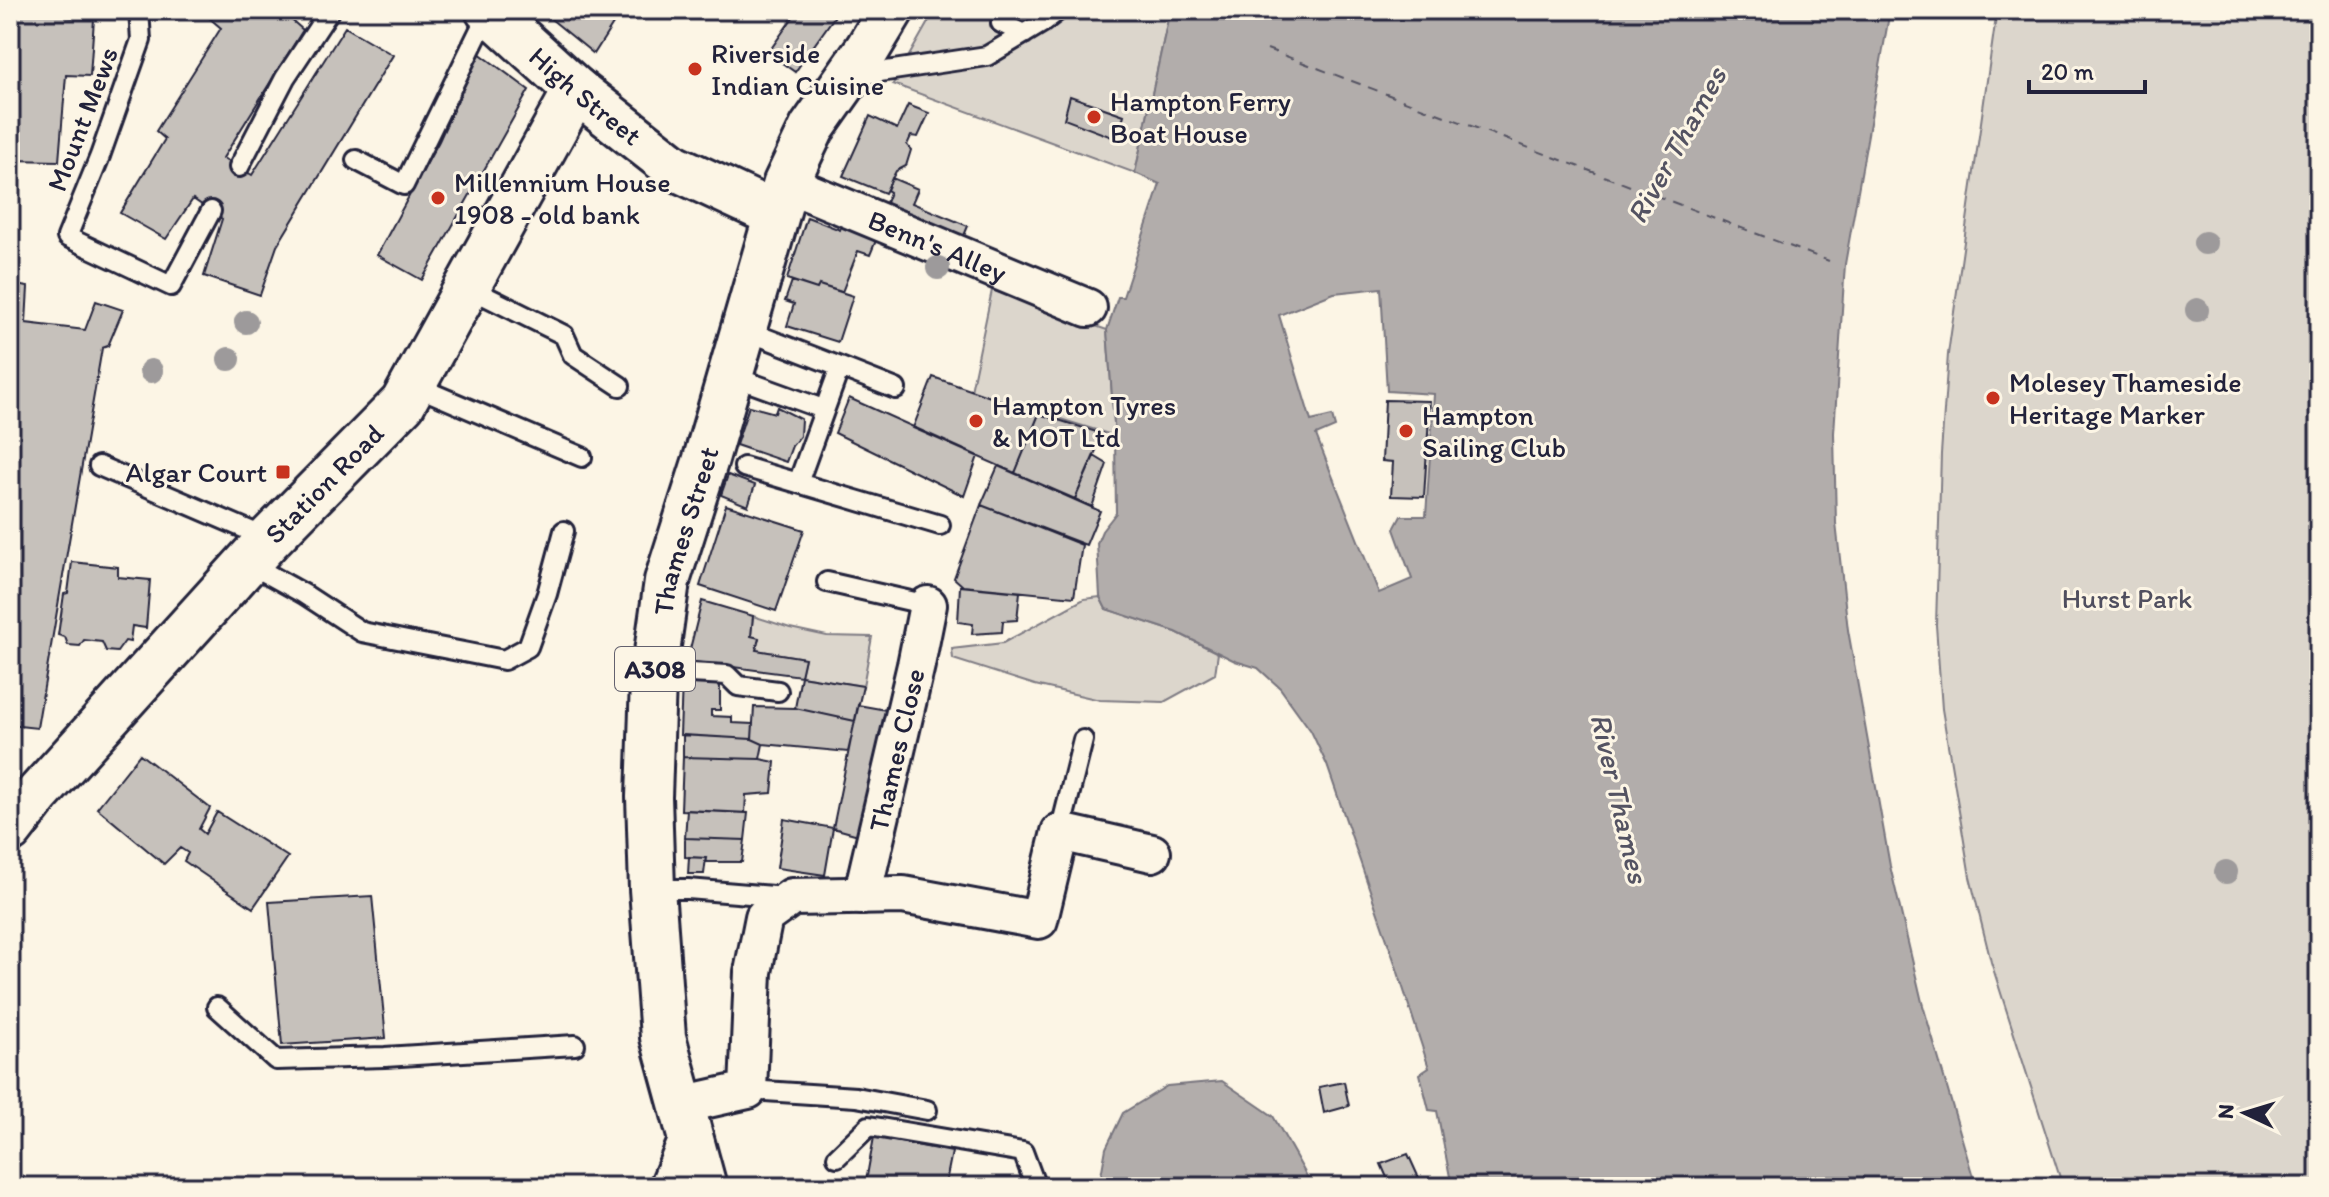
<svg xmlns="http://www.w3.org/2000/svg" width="2329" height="1197" font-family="Itim,sans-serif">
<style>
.green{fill:#dcd6cc;stroke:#7f7c84;stroke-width:2}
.water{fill:#b2adab;stroke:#78757e;stroke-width:2;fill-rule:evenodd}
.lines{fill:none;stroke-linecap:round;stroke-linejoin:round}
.ferry{stroke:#545362;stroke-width:2;stroke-dasharray:10 8;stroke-linecap:butt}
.building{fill:#c6c1bb;stroke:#22223b;stroke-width:2}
.service-casing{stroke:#22223b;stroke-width:24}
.minor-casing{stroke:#22223b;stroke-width:42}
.tertiary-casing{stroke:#22223b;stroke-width:50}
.primary-casing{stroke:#22223b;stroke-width:50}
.trunk-casing{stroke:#22223b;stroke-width:50}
.service{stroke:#fcf5e5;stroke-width:18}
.minor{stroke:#fcf5e5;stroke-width:36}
.tertiary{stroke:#fcf5e5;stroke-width:44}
.primary{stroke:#fcf5e5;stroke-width:44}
.trunk{stroke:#fcf5e5;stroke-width:44}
.tree{fill:#9d9a9b}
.poi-dot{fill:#c8321e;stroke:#fcf5e5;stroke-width:3}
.labels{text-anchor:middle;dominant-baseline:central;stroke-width:6;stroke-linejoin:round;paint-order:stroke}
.shield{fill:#fcf5e5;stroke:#63616e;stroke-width:2}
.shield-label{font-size:26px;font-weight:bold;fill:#22223b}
.poi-label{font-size:28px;fill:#22223b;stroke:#fcf5e5;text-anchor:start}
.street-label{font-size:28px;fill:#22223b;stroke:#fcf5e5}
.park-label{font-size:28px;fill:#504f5f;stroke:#fcf5e5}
.water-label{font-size:30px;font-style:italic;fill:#545362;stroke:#fcf5e5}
</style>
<rect width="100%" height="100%" fill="#fcf5e5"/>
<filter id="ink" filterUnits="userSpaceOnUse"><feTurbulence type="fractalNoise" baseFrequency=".0125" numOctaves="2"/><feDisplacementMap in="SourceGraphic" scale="16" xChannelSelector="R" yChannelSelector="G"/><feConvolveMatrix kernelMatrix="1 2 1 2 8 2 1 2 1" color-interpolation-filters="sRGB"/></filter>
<g filter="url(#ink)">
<path class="green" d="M935,10H1170L1135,173L893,84Z
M1997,10H2319V1187H2063L1991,962L1970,877L1942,709L1936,625L1941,454L1948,354Z
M992,290L1107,330L1115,436L971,391Z
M1100,597L1106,609L1176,632L1218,653L1215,674L1164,702L1100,700L1035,685L953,659L952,649L1003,643L1084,599Z
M753,616L790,628L827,636L872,637L863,686L801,676L805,658L756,650L759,639L751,636Z"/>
<path class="water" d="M1170,10H1890L1845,264L1834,433L1836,523L1848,630L1890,866L1922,1002L1976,1187H1452L1437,1111L1429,1110L1420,1074L1429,1068L1396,966L1327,765L1311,731L1280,688L1258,668L1235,661L1176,632L1106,609L1100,597L1097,543L1102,531L1116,513L1115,436L1107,330L1118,297H1123L1160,184L1135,173ZM1381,288L1387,391L1434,394L1426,516H1401L1394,529L1412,579L1379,593L1316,435L1335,427L1332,416L1311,421L1279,315L1334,293Z
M1222,1081L1273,1116L1313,1187H1099L1106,1148L1123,1113L1167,1086Z"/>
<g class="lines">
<path class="ferry" d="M1267,49L1829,261"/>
</g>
<path class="building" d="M10,10H67V17L94,19L90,76L66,75L59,161L10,160Z
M200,10H280L303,30L223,158L252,175L345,27L393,55L277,246L260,295L204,276L222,219L193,199L166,239L120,213L165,139L156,131L221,28Z
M540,10H622L594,54Z
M798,10H839L795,72L768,53Z
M479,53L529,90L422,280L377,255L439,141Z
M1070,96L1124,115L1117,139L1064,119Z
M908,105L929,113L918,137L911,136L907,145L911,150L906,166L896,171L885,193L843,176L870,116L897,129Z
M892,178L918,189L912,203L968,226L961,243L883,211L890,192L887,190Z
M807,217L840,230L842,222L877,238L870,255L858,251L842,292L819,285L817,289L787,279Z
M792,281L817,289L819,285L853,296L838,342L787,326L794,304L785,301Z
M10,284L28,287L26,323L85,330L96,301L123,310L108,346L102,348L37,728L10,725Z
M933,377L1039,414L1015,473L913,428Z
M849,398L978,456L964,496L835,433Z
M1385,400L1430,401L1424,497L1391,496L1393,462L1382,461Z
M749,406L775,413L777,407L801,419L800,436L792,446L786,462L736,445Z
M1039,414L1103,434L1075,499L1015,473Z
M1094,456L1107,464L1092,507L1075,499Z
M998,466L1100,511L1086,545L981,505Z
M728,475L755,485L748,506L721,495Z
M726,505L804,530L776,611L700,586Z
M981,505L1082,545L1074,597L963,586L954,578Z
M72,562L118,567V577L150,580L146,628L132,626L130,642L125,641L117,652L106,651L102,642L84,640L80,646L68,645L65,637L58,635L64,594L68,593Z
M960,586L1020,592L1017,620L1003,621L1002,632L972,634L973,624L958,622Z
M702,601L753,616L751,636L759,638L756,650L805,658L801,676L687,661Z
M801,676L863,686L855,721L795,708Z
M682,681L720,683V710H711V716L732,717V723L753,724L752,739L680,735Z
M858,705L892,711L862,836L833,828Z
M754,707L795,708L855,721L848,752L763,744L752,739Z
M683,735L752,739L763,744L760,759L683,757Z
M140,754L210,808L199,829L205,834L217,812L288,857L253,908L184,861L188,853L180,848L164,864L97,808Z
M683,757L760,759L775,762L772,793L746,795L745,813L681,810Z
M687,810L748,813L745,840L685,838Z
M784,819L833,828L825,875L777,868Z
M685,838L745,840L742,862H705L706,858L685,857Z
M689,857L706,858L704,874H688Z
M372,896L386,1038L282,1045L269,902Z
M1344,1082L1349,1106L1324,1113L1319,1087Z
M874,1137L952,1152L945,1187H865Z
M1408,1154L1423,1187H1391L1381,1164Z"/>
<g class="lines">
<defs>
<path id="service" d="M139,10L141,40L100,156L67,237L171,286L211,211
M1001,23L1024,34
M853,76L987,56L1042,23L1059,10
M356,160L404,185L489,11
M239,167L285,78L330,10
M467,287L564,335L573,355L620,386
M742,329L840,367
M729,375L823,409
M413,385L582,457
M99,466L269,539
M744,467L940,525
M798,483L840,367L896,389
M248,563L304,594L362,632L504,660L528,647L547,594L564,531
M827,582L928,605
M654,671L727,675L738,686L778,691
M1060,832L1083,740
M652,889H688L785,897
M217,1007L276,1060L385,1057L575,1045
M748,1090L856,1097L927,1110
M837,1157L869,1126L1023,1152L1036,1187"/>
<g id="minor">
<path id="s1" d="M786,183L1088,308"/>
<path id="s2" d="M862,896L916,665L928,605"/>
<path d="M681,1105L748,1090L753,972L764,917L792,897L903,895L1039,920L1060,832L1152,853"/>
<path d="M668,1187L689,1136"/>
</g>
<g id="tertiary">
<path id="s3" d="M10,830L37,795L269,539L403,403L576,90"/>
</g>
<g id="primary">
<path id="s4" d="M488,10L576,90L674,167L775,214"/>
</g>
<g id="trunk">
<path id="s5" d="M704,1187L663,1037L652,889L649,797L653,681L667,581L706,459L786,183L812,128L867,50L891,10"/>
</g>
</defs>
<use href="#service" class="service-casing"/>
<use href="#minor" class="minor-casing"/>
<use href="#tertiary" class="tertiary-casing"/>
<use href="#primary" class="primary-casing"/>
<use href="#trunk" class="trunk-casing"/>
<use href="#service" class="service"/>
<use href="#minor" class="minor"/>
<use href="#tertiary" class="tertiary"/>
<use href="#primary" class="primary"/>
<use href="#trunk" class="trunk"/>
</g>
<g class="tree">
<circle cx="2205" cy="243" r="12"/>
<circle cx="938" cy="268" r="12"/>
<circle cx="2197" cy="310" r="12"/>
<circle cx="246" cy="322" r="12"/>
<circle cx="229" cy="359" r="12"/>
<circle cx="151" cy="371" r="12"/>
<circle cx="2226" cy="872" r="12"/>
</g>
</g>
<g class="poi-dot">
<circle cx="695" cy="69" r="8"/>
<circle cx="1094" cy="117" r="8"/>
<circle cx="438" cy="198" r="8"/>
<circle cx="1993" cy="398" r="8"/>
<circle cx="976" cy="421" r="8"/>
<circle cx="1406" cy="431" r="8"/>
<rect x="275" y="464" width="16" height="16" rx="4"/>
</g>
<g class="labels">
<rect class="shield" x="615" y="647" width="80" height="44" rx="6"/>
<g class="shield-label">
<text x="655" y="669">A308</text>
</g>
<g class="poi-label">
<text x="711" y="53">Riverside<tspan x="711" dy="32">Indian Cuisine</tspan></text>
<text x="1110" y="101">Hampton Ferry<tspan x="1110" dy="32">Boat House</tspan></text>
<text x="454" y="182">Millennium House<tspan x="454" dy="32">1908 - old bank</tspan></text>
<text x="2009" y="382">Molesey Thameside<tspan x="2009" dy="32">Heritage Marker</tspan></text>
<text x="992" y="405">Hampton Tyres<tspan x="992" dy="32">&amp; MOT Ltd</tspan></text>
<text x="1422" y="415">Hampton<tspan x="1422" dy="32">Sailing Club</tspan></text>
<text x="267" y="472" text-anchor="end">Algar Court</text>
</g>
<g class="street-label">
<text stroke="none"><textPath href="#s4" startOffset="130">High Street</textPath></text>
<text transform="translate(82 119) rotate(-69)">Mount Mews</text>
<text stroke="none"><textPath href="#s1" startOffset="164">Benn's Alley</textPath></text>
<text stroke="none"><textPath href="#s3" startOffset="468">Station Road</textPath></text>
<text stroke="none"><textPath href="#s5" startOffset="666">Thames Street</textPath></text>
<text stroke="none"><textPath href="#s2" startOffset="150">Thames Close</textPath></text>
</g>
<g class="park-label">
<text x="2127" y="598">Hurst Park</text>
</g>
<g class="water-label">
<text transform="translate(1676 145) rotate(-61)">River Thames</text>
<text transform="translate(1620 798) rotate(77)">River Thames</text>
</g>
</g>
<rect width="2329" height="1197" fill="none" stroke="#fcf5e5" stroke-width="40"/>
<rect x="20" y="20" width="2289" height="1157" fill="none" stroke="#22223b" stroke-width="3" filter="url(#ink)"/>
<g transform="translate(2245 1113) rotate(274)" stroke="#fcf5e5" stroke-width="6" paint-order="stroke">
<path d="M0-6L14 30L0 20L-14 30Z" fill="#22223b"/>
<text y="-12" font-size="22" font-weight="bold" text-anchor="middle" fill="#22223b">N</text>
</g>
<path d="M2029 80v12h116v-12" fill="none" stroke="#22223b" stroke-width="4"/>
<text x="2041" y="80" font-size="24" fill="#22223b" stroke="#fcf5e5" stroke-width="6" paint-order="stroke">20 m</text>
</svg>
